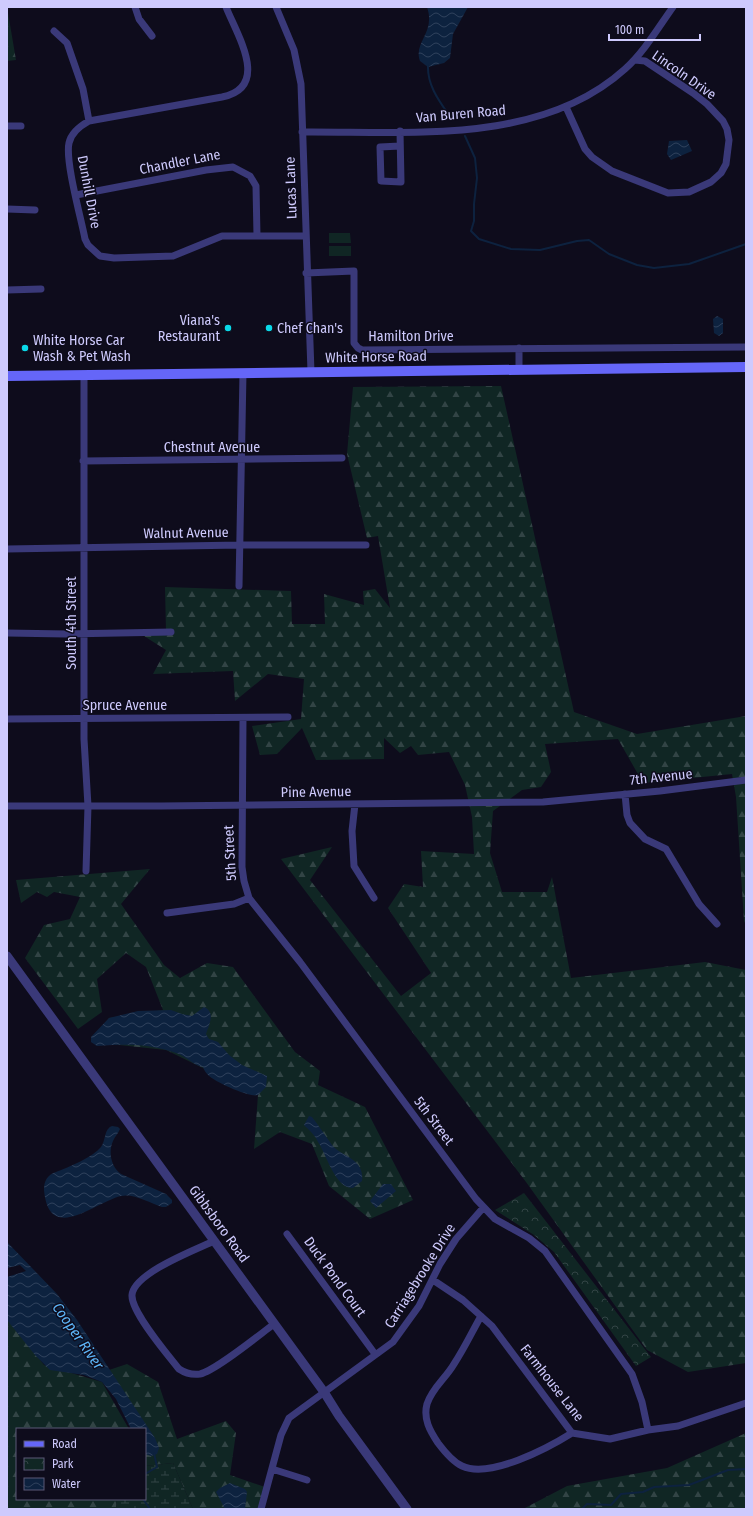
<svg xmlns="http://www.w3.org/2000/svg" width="753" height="1516" font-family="'Fira Sans Condensed',sans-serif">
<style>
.forest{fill:url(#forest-firs)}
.wetland{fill:url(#wetland-marsh)}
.park{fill:url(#park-crowns)}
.pitch{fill:#102624}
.water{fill:url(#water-waves)}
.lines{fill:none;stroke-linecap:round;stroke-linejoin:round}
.stream{stroke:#0d223f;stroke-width:2}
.minor{stroke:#3a3979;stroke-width:7}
.tertiary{stroke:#3a3979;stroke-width:9}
.secondary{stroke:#6566f8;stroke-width:10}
.poi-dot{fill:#0ad9e8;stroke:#0e0c1c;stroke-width:1.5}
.labels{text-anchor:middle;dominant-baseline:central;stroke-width:3;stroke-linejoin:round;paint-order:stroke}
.street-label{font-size:14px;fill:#cecafd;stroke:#0e0c1c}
.poi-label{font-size:14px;fill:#cecafd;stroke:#0e0c1c;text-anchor:start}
.water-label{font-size:15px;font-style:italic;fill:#5db5f8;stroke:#0e0c1c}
</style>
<defs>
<pattern id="forest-firs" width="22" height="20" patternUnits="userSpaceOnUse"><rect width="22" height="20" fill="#102624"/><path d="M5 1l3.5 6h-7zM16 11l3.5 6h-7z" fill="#324445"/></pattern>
<pattern id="wetland-marsh" width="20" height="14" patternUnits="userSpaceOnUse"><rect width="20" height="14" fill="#102624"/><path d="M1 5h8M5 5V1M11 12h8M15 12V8" fill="none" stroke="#324445"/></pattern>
<pattern id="park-crowns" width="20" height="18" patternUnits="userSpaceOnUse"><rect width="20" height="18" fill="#102624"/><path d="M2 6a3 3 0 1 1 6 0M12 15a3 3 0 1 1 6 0" fill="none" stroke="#324445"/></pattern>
<pattern id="water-waves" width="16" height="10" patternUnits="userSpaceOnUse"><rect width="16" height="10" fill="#0d223f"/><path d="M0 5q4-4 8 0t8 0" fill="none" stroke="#2f415c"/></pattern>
</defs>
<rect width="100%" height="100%" fill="#0e0c1c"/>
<path class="forest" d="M7,7L16,60L7,61Z
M501,386L574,712L637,734L746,716V925L744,921L736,797L732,774L643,783L618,739L545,744L551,772L541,787L522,790L493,811L490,853L502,892H547L552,877L571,978L705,962L746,970V1363L688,1372L647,1350L526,1182L281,859L332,847L310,880L401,996L431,973L388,908L404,884L423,887L421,851L474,854L472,817L465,785L449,752L418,755L411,746L400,753L384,738V759L316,760L302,728L277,754L260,755L252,726L301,719L304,679L268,674L235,701L233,671L153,674L166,650L144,636L166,631L165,587L291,591L292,624H325L324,594L364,605L363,591L375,589L390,608L378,536L367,538L347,454L353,387Z
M150,869L121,904L164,965L180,978L207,963L233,967L295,1052L320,1071L318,1085L365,1107L413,1200L370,1219L329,1186L312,1144L280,1132L254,1149L258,1095L166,1050L91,1042L109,1018L163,1010L146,967L126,953L97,979L102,1012L78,1029L25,958L44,925L70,919L80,897L54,892L47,897L37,892L21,903L16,880Z
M7,1317L44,1365L102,1382L129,1429H17V1499H117L116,1509H7Z
M127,1364L158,1382L177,1439L226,1421L236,1433L230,1475L265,1487L260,1509H193L173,1463L145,1466V1429L109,1370Z
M746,1433V1509H523L567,1486L667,1468Z"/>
<path class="wetland" d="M173,1463L193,1509H116L117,1499H145V1466Z"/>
<path class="park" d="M524,1193L651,1357L636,1366L554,1252L534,1235L495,1210Z"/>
<path class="pitch" d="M329,233H350L351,243H329Z
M329,246H351V256H329Z"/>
<path class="water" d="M427,7H468L453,34L450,58L444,63L428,67L420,61C413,42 436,33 427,7Z
M687,140L692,151L671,160L667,154L669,141Z
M717,316L723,319V333L719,336L714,333L713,319Z
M204,1007C216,1012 209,1025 206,1034L209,1039L218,1042L229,1055L242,1065L267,1076L266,1087L258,1095C250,1098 215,1082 208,1075C206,1073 204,1070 203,1067C193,1065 188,1058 179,1054C148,1043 129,1044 97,1046L91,1042V1037L109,1018L138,1011L171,1010L182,1014L192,1016Z
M309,1116L312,1117C319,1126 325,1135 332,1145C340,1156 365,1158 362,1181L353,1188C335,1189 326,1153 318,1142C315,1135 309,1130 304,1125Z
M112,1126L118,1127L120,1129C118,1134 115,1136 113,1141C108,1152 111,1167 121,1174L166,1194L172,1200V1203L166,1207H162C150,1203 133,1193 121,1196C95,1202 49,1245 44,1190C44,1181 47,1175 56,1172C69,1167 93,1157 101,1147C106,1140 104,1129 112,1126Z
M383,1184H391L396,1191L376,1208L370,1201Z
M7,1242L57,1294L77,1320L155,1438L159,1448L157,1454L151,1456L145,1454V1429H131L116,1399L102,1382L84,1375L50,1370L35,1355L7,1320V1277L26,1271L20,1265L7,1268Z
M230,1483L245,1489L247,1492L245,1509H225L216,1492L220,1488Z"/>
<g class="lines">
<path class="stream" d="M428,65C427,86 440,102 451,118
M465,136L475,158L477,178L474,204V221L471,231L479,239L511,249L540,250L577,241L589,240L609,254L637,265L654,268L689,264L746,244
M145,1474L157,1467L154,1453
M143,1499L150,1509
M582,1509L587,1504L611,1505L621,1494L643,1492L654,1487L689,1485L728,1470L746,1469"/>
<path class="minor" d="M135,7L139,19L152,36
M226,7C237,35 271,87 222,97L89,121C80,126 71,133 69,143C65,161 81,218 85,239L88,245L100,256L114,258L173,256L222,236H305
M276,7L294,50L301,84L311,372
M54,31L67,43L83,89L89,121
M566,107L585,149L592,157L612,171L668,193L689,192L711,182L721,173L726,164L729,140L727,129L723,121L707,104L693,93L645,61L635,60
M7,126H21
M400,131L401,182L381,181L380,147L400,146
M302,132C408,131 540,146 625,69C644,52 658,28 673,7
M76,195L206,170L233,167L250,176L256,186L257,236
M7,209L35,210
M306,273L354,271V343L358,348L362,350L746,347
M7,290L41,289
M519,348V370
M84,375V739L88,806L86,871
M83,461L342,458
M7,549L240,545H366
M239,586L243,373
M7,633L66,634L171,632
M243,718L242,867L244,881L249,898L300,962L476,1199L495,1219L529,1238L545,1251L632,1374L642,1402L648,1430
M7,719L288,717
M625,794L627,815L630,823L645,839L666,849L699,904L717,924
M355,804L352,831L354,866L374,898
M7,806H161L543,802L660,791L746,780
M167,913L234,904L249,898
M287,1234L375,1354
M214,1241C195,1250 134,1273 132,1295C131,1312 168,1355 179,1369C185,1373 192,1375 200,1374C215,1371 259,1335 274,1324
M433,1280L463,1300L492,1326L572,1433L610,1439L648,1430L678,1426L746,1403
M481,1316C472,1332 464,1349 454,1364C446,1378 432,1388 427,1404C423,1419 430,1431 438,1443C444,1451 453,1462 462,1466C490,1479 548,1448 572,1433
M272,1469L307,1480
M261,1509L281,1435L289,1418L393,1342L419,1306L440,1264L456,1239L483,1208"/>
<path class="tertiary" d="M7,956L324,1392L339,1416L407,1509"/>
<path class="secondary" d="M7,376L746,367"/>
</g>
<g class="poi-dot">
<circle cx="228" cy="328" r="4"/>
<circle cx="269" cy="328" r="4"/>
<circle cx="25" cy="348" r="4"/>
</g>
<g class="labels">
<g class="street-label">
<text transform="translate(684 75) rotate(35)">Lincoln Drive</text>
<text transform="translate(461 114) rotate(-5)">Van Buren Road</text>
<text transform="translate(180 162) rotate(-11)">Chandler Lane</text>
<text transform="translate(291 188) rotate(-92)">Lucas Lane</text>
<text transform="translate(89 192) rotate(79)">Dunhill Drive</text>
<text x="411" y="336">Hamilton Drive</text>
<text transform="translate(376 357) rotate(-1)">White Horse Road</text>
<text x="212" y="447">Chestnut Avenue</text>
<text transform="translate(186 533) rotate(-1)">Walnut Avenue</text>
<text transform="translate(71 623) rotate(-90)">South 4th Street</text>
<text x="125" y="705">Spruce Avenue</text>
<text transform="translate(661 777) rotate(-6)">7th Avenue</text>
<text transform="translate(316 792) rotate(-1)">Pine Avenue</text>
<text transform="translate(230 853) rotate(-93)">5th Street</text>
<text transform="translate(434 1121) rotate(53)">5th Street</text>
<text transform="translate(219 1224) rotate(54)">Gibbsboro Road</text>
<text transform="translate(420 1276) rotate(-58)">Carriagebrooke Drive</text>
<text transform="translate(335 1277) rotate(54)">Duck Pond Court</text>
<text transform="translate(552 1383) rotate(52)">Farmhouse Lane</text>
</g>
<g class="poi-label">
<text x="220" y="320" text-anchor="end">Viana's<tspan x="220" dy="16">Restaurant</tspan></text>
<text x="277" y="328">Chef Chan's</text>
<text x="33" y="340">White Horse Car<tspan x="33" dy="16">Wash &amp; Pet Wash</tspan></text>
</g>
<g class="water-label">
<text transform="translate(78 1336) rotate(55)">Cooper River</text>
</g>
</g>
<rect width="753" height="1516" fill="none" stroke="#cecafd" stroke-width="16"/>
<rect x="16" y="1428" width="130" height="72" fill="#0e0c1c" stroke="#5b5876"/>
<rect x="24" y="1441" width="20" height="6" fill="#6566f8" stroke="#5b5876"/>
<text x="52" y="1448" font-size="12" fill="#cecafd">Road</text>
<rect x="24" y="1458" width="20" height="12" fill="url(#park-crowns)" stroke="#5b5876"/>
<text x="52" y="1468" font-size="12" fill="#cecafd">Park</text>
<rect x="24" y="1478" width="20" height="12" fill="url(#water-waves)" stroke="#5b5876"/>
<text x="52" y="1488" font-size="12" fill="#cecafd">Water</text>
<path d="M609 34v6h91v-6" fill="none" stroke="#cecafd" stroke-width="2"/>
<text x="615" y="34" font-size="12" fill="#cecafd" stroke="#0e0c1c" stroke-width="3" paint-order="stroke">100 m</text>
</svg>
